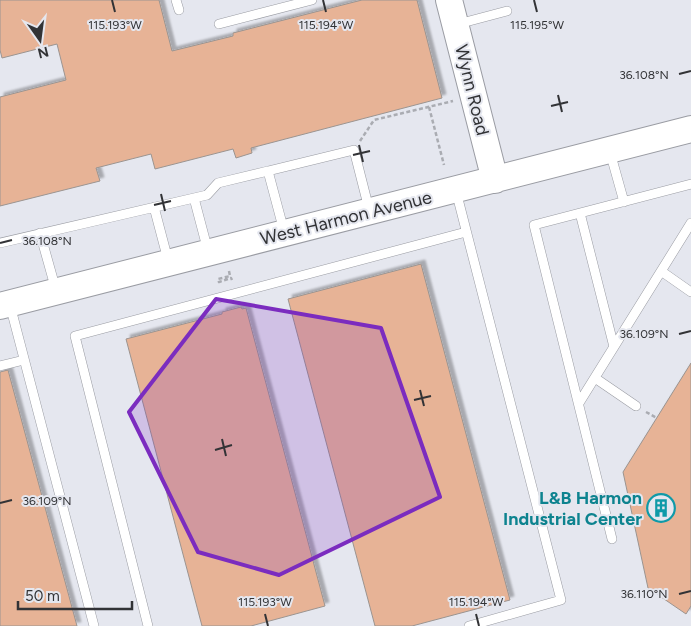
<svg xmlns="http://www.w3.org/2000/svg" width="691" height="626" font-family="Figtree,sans-serif">
<style>
.building{fill:#e7b396;stroke:#9b9490;filter:url(#shadow)}
.lines{fill:none;stroke-linecap:round;stroke-linejoin:round}
.lane-casing{stroke:#9a9ca3;stroke-width:10}
.secondary-casing{stroke:#9a9ca3;stroke-width:28}
.path{stroke:#aaacb2;stroke-width:2.5;stroke-dasharray:4 2.5;stroke-linecap:butt}
.lane{stroke:#fff;stroke-width:9}
.secondary{stroke:#fff;stroke-width:26}
.marked{fill:#7b2cbf;fill-opacity:0.2;stroke:#7b2cbf;stroke-width:4;stroke-linejoin:round}
.ticks{fill:none;stroke:#323336;stroke-width:2}
.labels{text-anchor:middle;dominant-baseline:central;stroke-width:4;stroke-linejoin:round;paint-order:stroke}
.street-label{font-size:18px;fill:#323336;stroke:#e5e7ef}
.culture-label{font-size:18px;font-weight:bold;fill:#0d838f;stroke:#e5e7ef;text-anchor:end}
.ticks-label{font-size:12px;text-anchor:middle;fill:#323336;stroke:#e5e7ef;stroke-width:4;stroke-linejoin:round;paint-order:stroke}
</style>
<defs>
<filter id="shadow"><feDropShadow dx="4" dy="-4" stdDeviation="1" flood-color="#0004"/></filter>
</defs>
<rect width="100%" height="100%" fill="#e5e7ef"/>
<path class="building" d="M0,0H159L172,51L233,36V33L362,0H417L442,98L251,148L252,153L236,158L233,149L155,169L151,154L96,168L100,181L0,206V97L66,80L57,44L2,58L0,50Z
M421,264L510,600L412,626H375L288,299Z
M241,307L242,309L246,308L325,606L251,626H202L126,339L222,314V312Z
M691,363V606L686,614L648,588L623,472Z
M8,370L77,626H0V372Z"/>
<g class="lines">
<defs>
<path id="lane" d="M176,0L179,10
M219,24L312,0
M458,24L507,11
M610,152L624,202
M456,191L561,600L469,626
M194,198L208,251
M154,207L168,260
M580,213L614,347
M284,231L268,171L354,150L369,209
M40,233L56,290
M0,243L207,195L218,183L268,171
M661,271L691,292
M10,305L94,626
M0,366L24,360
M595,378L636,406
M579,403L691,223
M612,539L534,225L691,184
M148,626L75,336L466,232"/>
<path id="secondary" d="M449,0L495,180
M0,306L691,129"/>
</defs>
<use href="#lane" class="lane-casing"/>
<use href="#secondary" class="secondary-casing"/>
<path class="path" d="M429,107L444,165
M360,141L374,120L453,101
M229,271L230,276L218,279L219,282L231,278L232,280
M646,412L657,418"/>
<use href="#lane" class="lane"/>
<use href="#secondary" class="secondary"/>
</g>
<path class="marked" d="M216,299L381,328L440,497L279,575L198,552L129,412Z"/>
<path class="ticks" d="M112,0L115,12M323,0L326,12M534,0L537,12M679,74L691,71M558,95L562,112M551,106L568,102M359,145L363,162M353,155L370,151M161,194L165,211M154,205L171,201M0,243L12,240M679,334L691,331M420,390L424,406M414,400L431,396M222,439L226,456M215,450L232,445M0,503L12,500M679,594L691,591M265,614L268,626M476,614L479,626"/>
<defs>
<symbol id="building-ring" viewBox="-11 -11 22 22"><circle r="9.5" fill="#e5e7ef" stroke="#0f9aa8" stroke-width="1.5"/><path d="M-4-6H4V6H1V3H-1V6H-4ZM-2.5-4.3h1.7v1.8h-1.7ZM.8-4.3h1.7v1.8H.8ZM-2.5-1h1.7V.8h-1.7ZM.8-1h1.7V.8H.8Z" fill="#0f9aa8"/></symbol>
</defs>
<g fill-rule="evenodd">
<use href="#building-ring" x="645" y="492" width="32" height="32"/>
</g>
<g class="labels">
<g class="street-label">
<text transform="translate(472 90) rotate(76)">Wynn Road</text>
<text transform="translate(346 218) rotate(-14)">West Harmon Avenue</text>
</g>
<g class="culture-label">
<text x="642" y="498">L&amp;B Harmon<tspan x="642" dy="21">Industrial Center</tspan></text>
</g>
</g>
<g class="ticks-label">
<text x="115" y="29">115.193°W</text>
<text x="326" y="29">115.194°W</text>
<text x="537" y="29">115.195°W</text>
<text x="644" y="79">36.108°N</text>
<text x="47" y="245">36.108°N</text>
<text x="644" y="338">36.109°N</text>
<text x="47" y="505">36.109°N</text>
<text x="644" y="598">36.110°N</text>
<text x="265" y="606">115.193°W</text>
<text x="476" y="606">115.194°W</text>
</g>
<g transform="translate(40 40) rotate(166)" stroke="#e5e7ef" stroke-width="4" paint-order="stroke">
<path d="M0-4L9 19L0 12L-9 19Z" fill="#323336"/>
<text y="-8" font-size="14" font-weight="bold" text-anchor="middle" fill="#323336">N</text>
</g>
<path d="M18 601v8h114v-8" fill="none" stroke="#323336" stroke-width="2.5"/>
<text x="25" y="601" font-size="15" fill="#323336" stroke="#e5e7ef" stroke-width="4" paint-order="stroke">50 m</text>
</svg>
